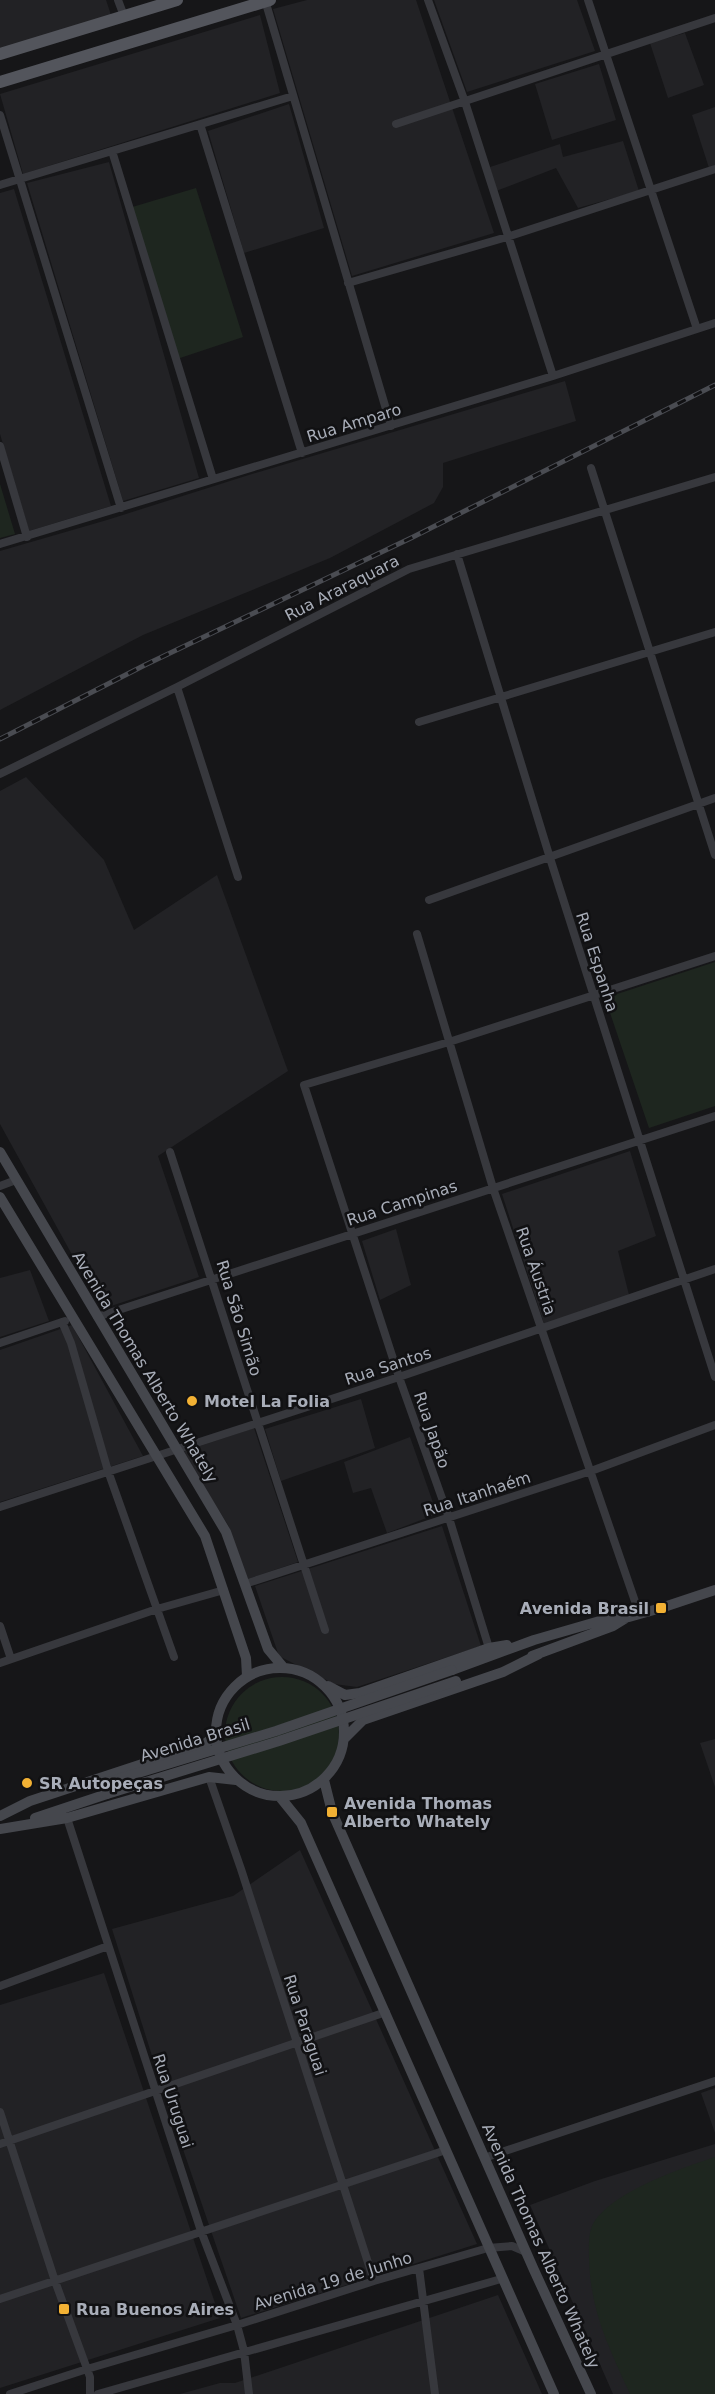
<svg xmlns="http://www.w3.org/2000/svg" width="715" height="2394" font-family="'DejaVu Sans',sans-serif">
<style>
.built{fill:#222225}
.green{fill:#1e261f}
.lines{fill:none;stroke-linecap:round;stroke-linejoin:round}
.minor{stroke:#37383d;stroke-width:8}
.secondary{stroke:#45474d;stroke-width:10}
.primary{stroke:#53555c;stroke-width:12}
.rail-casing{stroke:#4a4c52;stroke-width:5}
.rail{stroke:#111113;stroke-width:3;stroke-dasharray:9;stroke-linecap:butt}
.secondary-bridge{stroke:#45474d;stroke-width:10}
.poi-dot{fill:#f2b134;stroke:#111113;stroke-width:2}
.labels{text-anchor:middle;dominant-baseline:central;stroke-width:5;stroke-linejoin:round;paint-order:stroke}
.street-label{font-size:16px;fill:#a8adb8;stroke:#111113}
.poi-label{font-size:16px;font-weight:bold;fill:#a8adb8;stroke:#111113;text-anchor:start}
</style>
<rect width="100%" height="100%" fill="#161618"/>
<path class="built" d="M0,0H106L111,15L0,49Z
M307,0H416L494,233L352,276L273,9Z
M434,0H577L595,51L467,92Z
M260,15L280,93L23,174L0,94Z
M685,33L704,85L668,98L650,43Z
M599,64L616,120L552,140L535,84Z
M289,104L324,228L244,253L208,131Z
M715,107V165L709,168L692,115Z
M623,141L639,191L578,208L556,168L496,191L490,167L560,144L563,157Z
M109,162L199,478L123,501L27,183Z
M14,189L111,506L29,531L0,434V193Z
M565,381L576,421L443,463V487L434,503L330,558L143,635L0,710V551L107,520L252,474Z
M26,777L104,860L134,930L217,875L288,1071L158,1156L199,1277L102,1309L0,1124V791Z
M630,1151L656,1236L618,1251L629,1295L544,1324L502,1194Z
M396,1229L411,1285L380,1300L362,1241Z
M30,1270L49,1321L0,1337V1278Z
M72,1325L143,1456L0,1502V1350Z
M361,1399L375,1448L281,1481L265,1429Z
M254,1428L298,1562L248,1579L228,1525L182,1452Z
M410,1437L437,1514L387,1533L371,1488L353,1493L344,1462Z
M442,1526L481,1646L357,1687L334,1684L279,1656L255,1586Z
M715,1739V1787L700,1743Z
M300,1850L477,2244L241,2318L165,2097L112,1929L233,1896Z
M104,1973L220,2318L0,2388V2005Z
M715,2088V2133L701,2093Z
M715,2144V2394H613L530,2205L595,2181Z
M498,2295L542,2394H180L220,2383H235Z"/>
<path class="green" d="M196,188L243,337L174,360L129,208Z
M0,484L15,534L0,538Z
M715,962V1106L649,1128L605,998Z
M225 1734a57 57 0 1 1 114 0a57 57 0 1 1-114 0Z
M715,2157V2394H630C609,2348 590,2310 589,2258C589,2248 588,2236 592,2226C608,2193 682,2168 715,2157Z"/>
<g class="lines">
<path class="minor" d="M118,0L124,16
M265,0L391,426
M428,0L465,102L553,376
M588,0L697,329
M0,115L121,508
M200,124L302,453
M396,124L715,18
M112,151L213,479
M0,185L293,96
M348,283L507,237L715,169
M0,446L27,537
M591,468L715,855
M0,544L553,376L715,323
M457,554L550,858L715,1377
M177,687L238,877
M419,722L715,632
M0,774L177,687L409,569L715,477
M429,900L715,798
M417,934L493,1188L639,1613
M170,1152L325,1630
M0,1186L16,1180
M97,1317L715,1116
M62,1322L71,1343L108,1471L174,1657
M0,1343L65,1321
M0,1507L399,1377L715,1269
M245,1584L591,1471L715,1425
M0,1626L11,1659
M489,1648L449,1518L399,1377L304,1085L449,1042L715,956
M0,1663L157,1609L224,1590
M209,1777L241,1869L374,2281
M67,1818L201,2231L237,2325L244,2351L249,2394
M0,1986L108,1946
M0,2112L55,2281L90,2377V2394
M0,2144L386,2012
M484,2158L715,2081
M419,2268L435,2394
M0,2299L446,2150
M10,2394L87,2369L237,2325L374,2281L488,2248L512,2246L526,2252
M98,2394L501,2279"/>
<path class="secondary" d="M0,1152L226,1532L268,1649L283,1667
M0,1197L205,1536L246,1658L247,1676
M532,1656L613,1626L626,1618
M216 1732a64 64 0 1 1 128 0a64 64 0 1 1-128 0Z
M452,1670L534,1640L610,1618L629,1617L661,1608L715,1590
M328,1686L345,1695L360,1693L489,1648L507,1645
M344,1739L363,1720L503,1672L539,1654
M324,1780L332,1812L534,2270L591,2394
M280,1797L301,1823L554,2394
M0,1816L30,1801L206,1743L215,1736
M35,1818L107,1794
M0,1829L67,1818L209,1777L236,1780"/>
<path class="primary" d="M0,54L177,0
M0,82L270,0"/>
<defs>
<path id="rail" d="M0,739L145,665L411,538L715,385"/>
</defs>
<use href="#rail" class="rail-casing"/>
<use href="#rail" class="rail"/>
<path class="secondary-bridge" d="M105,1783L276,1731L452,1670
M107,1794L279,1741L456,1681"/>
</g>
<g class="poi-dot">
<circle cx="192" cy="1401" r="6"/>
<rect x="655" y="1602" width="12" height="12" rx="3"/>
<circle cx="27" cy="1783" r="6"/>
<rect x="326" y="1806" width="12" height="12" rx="3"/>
<rect x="58" y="2303" width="12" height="12" rx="3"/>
</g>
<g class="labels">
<g class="street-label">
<text transform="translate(354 423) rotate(-17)">Rua Amparo</text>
<text transform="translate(342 588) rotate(-27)">Rua Araraquara</text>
<text transform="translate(597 962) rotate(72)">Rua Espanha</text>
<text transform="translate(402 1203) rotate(-18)">Rua Campinas</text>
<text transform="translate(536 1271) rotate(71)">Rua Áustria</text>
<text transform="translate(239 1318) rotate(73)">Rua São Simão</text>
<text transform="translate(388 1366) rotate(-18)">Rua Santos</text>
<text transform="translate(145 1367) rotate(59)">Avenida Thomas Alberto Whately</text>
<text transform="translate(432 1430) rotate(71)">Rua Japão</text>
<text transform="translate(477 1494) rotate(-18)">Rua Itanhaém</text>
<text transform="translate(195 1740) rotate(-17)">Avenida Brasil</text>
<text transform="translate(305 2025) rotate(72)">Rua Paraguai</text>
<text transform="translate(173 2101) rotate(72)">Rua Uruguai</text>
<text transform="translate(541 2246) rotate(66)">Avenida Thomas Alberto Whately</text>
<text transform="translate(333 2281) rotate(-17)">Avenida 19 de Junho</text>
</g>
<g class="poi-label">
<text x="204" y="1401">Motel La Folia</text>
<text x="649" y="1608" text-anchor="end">Avenida Brasil</text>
<text x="39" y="1783">SR Autopeças</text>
<text x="344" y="1803">Avenida Thomas<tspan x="344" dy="18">Alberto Whately</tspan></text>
<text x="76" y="2309">Rua Buenos Aires</text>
</g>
</g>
</svg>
